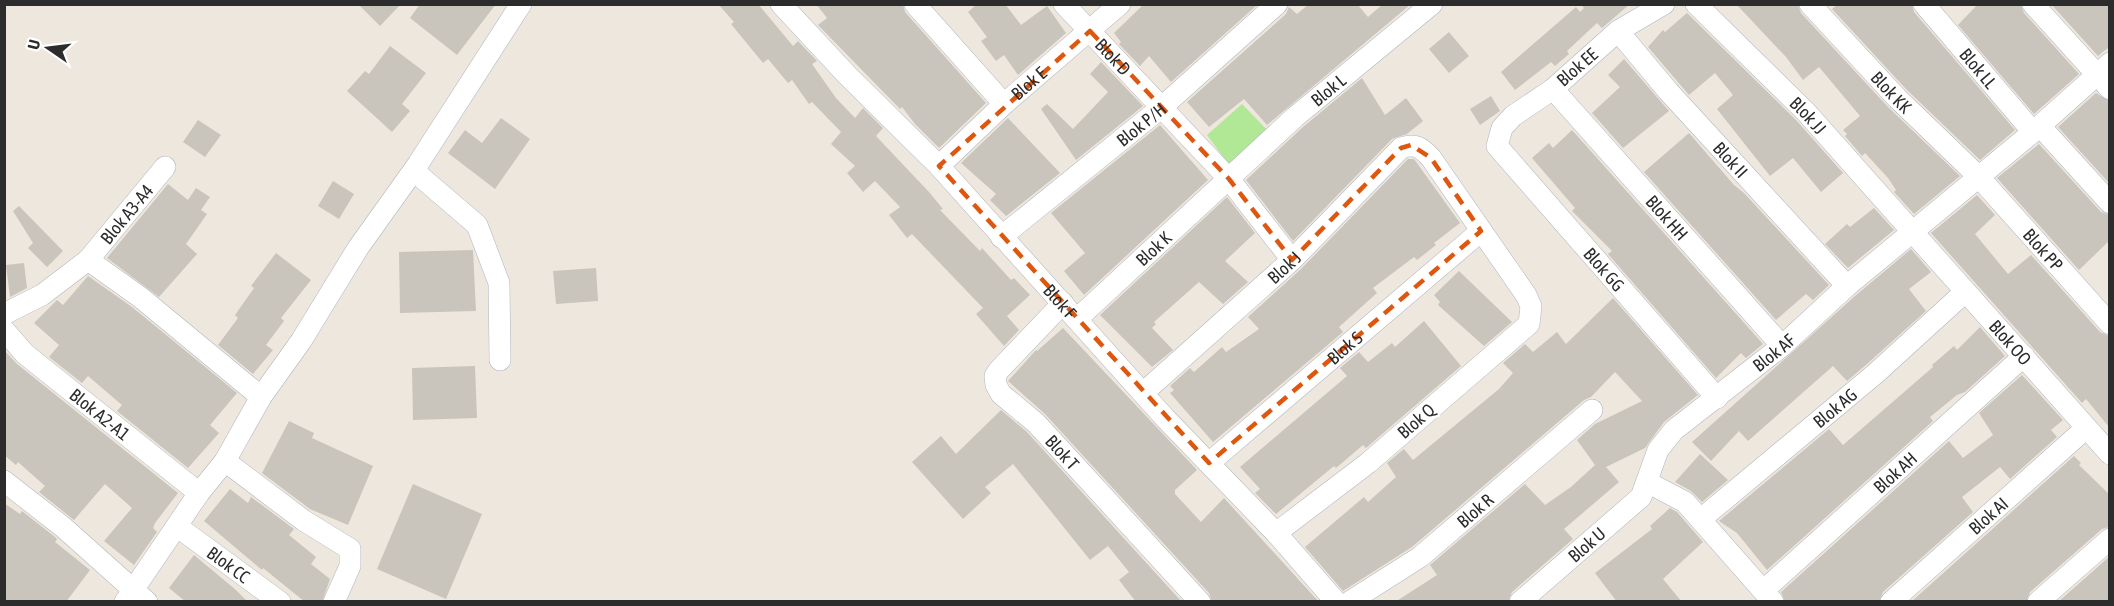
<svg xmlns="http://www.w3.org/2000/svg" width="2114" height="606" font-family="'Asap Condensed',sans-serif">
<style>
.green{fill:#b1e896}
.building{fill:#c9c5bc}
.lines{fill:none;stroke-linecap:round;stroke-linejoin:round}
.minor-casing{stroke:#b1b4c0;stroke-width:22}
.minor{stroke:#fff;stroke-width:21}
.marked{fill:none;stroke:#df570e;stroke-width:4.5;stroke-dasharray:12 8;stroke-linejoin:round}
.labels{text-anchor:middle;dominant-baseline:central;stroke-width:5;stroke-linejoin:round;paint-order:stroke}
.street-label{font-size:18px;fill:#2c2c2c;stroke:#fff}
</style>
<rect width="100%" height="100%" fill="#eee7dd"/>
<path class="green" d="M1242,104L1270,133L1232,169L1207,135Z"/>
<path class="building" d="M358,4H401L380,26Z
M420,4H496L457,55L410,18Z
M718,4H758L793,46L798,41L817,61L812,64L836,98L855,118L863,108L883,128L876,136L929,192L943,209L940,210L980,251L982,248L1011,280L1014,278L1030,295L1007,316L1019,330L1004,346L976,314L983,308L912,234L907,238L889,215L900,207L875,181L863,192L847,173L855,166L831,144L841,132L812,102L809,104L792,80L788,83L768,59L763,63L731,24L734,22Z
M816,4H903L905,12L986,103L939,148L915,124L902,107L900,109L818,25L827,18Z
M977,4H1005L1021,25L1047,6L1066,33L1018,75L1004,55L996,61L981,41L987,37L968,12Z
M1144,4H1256L1257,5L1171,82L1149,56L1140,66L1119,44L1121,42L1114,33Z
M1309,4H1357L1368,17L1383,4H1411L1267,125L1244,99L1209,127L1187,102L1286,14L1289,7L1297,14Z
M1581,4H1630L1602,28L1597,23L1567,51L1569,54L1555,66L1551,62L1515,90L1501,72L1576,7L1580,12L1584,8Z
M1736,4H1798L1801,13L1888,107L1960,176L1914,214L1894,192L1896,190L1888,178L1865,153L1862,156L1845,136L1847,134L1843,130L1860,116L1819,67L1803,80L1786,57Z
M1838,4H1912L1914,12L2015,130L1980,160L1906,89L1832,9Z
M1978,4H2021L2024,13L2079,74L2034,114L1958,25Z
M2051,4H2109V47L2098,56Z
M1687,13L1797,121L1843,173L1821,192L1793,158L1770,176L1717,109L1733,95L1715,73L1689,95L1648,47L1663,30L1665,32Z
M1449,32L1469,56L1449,73L1429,49Z
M390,46L426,73L402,104L410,111L392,132L347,91L365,71L369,74Z
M1624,59L1669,111L1623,148L1592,113L1620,87L1608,75Z
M1101,62L1143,106L1076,160L1041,109L1047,104L1073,129L1108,92L1090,74Z
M1362,78L1385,115L1406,98L1423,121L1407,134L1392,139L1293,241L1246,180L1303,127Z
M2096,93L2109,101V183L2058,127Z
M1491,96L1500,111L1480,125L1470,109Z
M501,118L530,139L495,189L448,153L465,130L482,143Z
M1008,118L1060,173L1006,216L990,200L996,194L961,163Z
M198,120L221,135L205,157L183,142Z
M1160,125L1208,180L1084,295L1064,271L1085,253L1051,213Z
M1572,130L1763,344L1746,358L1741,353L1716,378L1608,254L1612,251L1572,211L1575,208L1532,158L1549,143L1553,148Z
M1689,133L1734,185L1744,193L1829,285L1813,300L1806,294L1776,320L1644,172Z
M2039,144L2101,212L2109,215V241L2079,270L1997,178Z
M1408,159H1414L1460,223L1434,243L1436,245L1417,260L1414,257L1373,288L1377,293L1339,327L1343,332L1213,442L1170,393L1174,390L1170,386L1190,368L1194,372L1222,347L1226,352L1259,329L1248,317L1301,269Z
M333,181L354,194L339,219L318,206Z
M168,184L188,200L196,188L210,197L201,210L207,214L186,244L197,254L159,297L107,258Z
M1977,195L1995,215L1975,234L2008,274L2031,255L2100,332L2109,336V427L2086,399L2082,403L1931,233Z
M1227,197L1255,233L1225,261L1248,282L1223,304L1199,282L1154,322L1156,324L1152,328L1173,350L1152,367L1100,315Z
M19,206L63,251L47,267L28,248L33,243L13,211Z
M1874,208L1894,230L1848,268L1825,244L1847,224L1850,227Z
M1911,249L1931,272L1909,289L1926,311L1867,364L1847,381L1833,366L1748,441L1739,431L1711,461L1692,442L1855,296Z
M473,250L476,311L400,313L399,252Z
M276,253L311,280L281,318L284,321L266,345L273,350L253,374L218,345L238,318L235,315L254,288L251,286Z
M24,263L27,288L10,297L6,265Z
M596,268L598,301L556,304L553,271Z
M1459,271L1512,322L1484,346L1438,305L1440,302L1434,295Z
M88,276L132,307L237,393L210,425L219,433L188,468L117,411L122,405L88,376L82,383L49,357L59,345L34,323L57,300L63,305Z
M1613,298L1698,395L1664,422L1645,448L1606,467L1619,482L1564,529L1573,539L1512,592L1508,602H1395L1437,575L1430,565L1525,484L1545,505L1571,487L1595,465L1577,440L1595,424L1642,401L1615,372L1591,397L1584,400L1412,547L1343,591L1305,547L1364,497L1368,502L1396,477L1387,463L1404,449L1413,460L1499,389L1513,373L1503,363L1525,344L1533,352L1557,332L1566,344Z
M1424,321L1461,366L1366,448L1363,445L1336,468L1334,466L1276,514L1255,493L1260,489L1240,467L1347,376L1340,368L1359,352L1368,362L1392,343L1395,347Z
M1980,327L2005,356L1965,392L1957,395L1930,417L1933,421L1767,570L1737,533L1719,521L1829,429L1843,445L1933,367L1932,365L1954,346L1957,350Z
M1063,328L1197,470L1175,490V494L1201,522L1224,498L1319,602H1212L1209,593L1045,414L1008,381L1036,350L1037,351Z
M4,350L17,364L178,493L155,523L153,528L157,532L134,565L104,541L132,508L105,484L74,520L39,492L45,486L18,462L16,465L4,455Z
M475,366L477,418L413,420L412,368Z
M2022,375L2063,420L2051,430L2057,437L2010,479L2000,467L1962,497L1973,512L1883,592L1879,602H1785L1781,592L1949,441L1963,458L1993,435L1979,413Z
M1001,410L1027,432L1182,602H1136L1119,580L1129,572L1108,546L1090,560L1013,464L985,487L991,493L963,519L912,462L941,436L956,454Z
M289,421L314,433L312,438L373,466L348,525L310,509L262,473Z
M1700,454L1728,480L1702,502L1691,491L1675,482Z
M2074,456L2081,463L2079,465L2109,494V527L2102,529L2030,592L2026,602H1911Z
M413,484L482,514L446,599L377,569Z
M230,489L248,503L251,497L294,529L289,535L316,557L311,564L330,579L322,602H305L263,568L262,570L204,521Z
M4,503L20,514L22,511L55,537L57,539L55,542L90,570L66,602H4Z
M1670,508L1677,512L1703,542L1663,579L1682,602H1617L1595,573L1652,529L1650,526Z
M194,555L236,590L248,602H186L169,588Z
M2109,557V602H2058Z"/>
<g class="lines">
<defs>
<g id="minor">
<path id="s1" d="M781,4L847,75L939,166L1165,418L1276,533L1336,602"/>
<path d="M915,4L1004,104"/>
<path id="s2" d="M1064,4L1229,179L1292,260"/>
<path id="s3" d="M1664,4L1618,31L1553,89L1513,116L1502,128L1497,146L1717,398"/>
<path id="s4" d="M1696,4L1806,112L2110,454"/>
<path id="s5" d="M1810,4L1897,98L1978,176L2110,324"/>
<path id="s6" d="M1924,4L2033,132"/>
<path d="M2033,4L2110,89"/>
<path id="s7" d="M1618,31L1668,91L1847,286"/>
<path id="s8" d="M1553,89L1782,346"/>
<path d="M2040,126L2110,203"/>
<path id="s9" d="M939,166L1004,104L1120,4"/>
<path d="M414,171L477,225L499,283L500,360"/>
<path id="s10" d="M1001,237L1162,107L1277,4"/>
<path id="s11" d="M88,260L165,167"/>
<path id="s12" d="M1063,303L999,370L995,376L996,385L1001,394L1036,423L1200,602"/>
<path d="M4,314L42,295L88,260L140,297L261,397"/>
<path id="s13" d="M1077,319L1295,117L1432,4"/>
<path id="s14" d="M4,330L25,354L199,493"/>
<path id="s15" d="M1143,393L1292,260L1401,148C1415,143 1421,147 1431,158L1526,295L1531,306L1529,324L1368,463L1276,533"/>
<path d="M225,461L303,520L350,549V566L334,602"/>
<path id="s16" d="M1209,463L1481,231"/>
<path d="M4,481L63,527L147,602"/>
<path d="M1647,482L1685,502L1773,602"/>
<path id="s17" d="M1701,519L1875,374L1965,292"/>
<path id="s18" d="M178,527L280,602"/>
<path id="s19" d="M1764,590L2024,356"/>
<path d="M125,602L199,493L225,461L261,397L301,341L358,248L418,164L521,4"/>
<path id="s20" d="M1349,602L1420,557L1592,410"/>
<path id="s21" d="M1520,602L1641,497L1658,450L1674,430L1782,346L1847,286L2033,132L2110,63"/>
<path id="s22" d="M1891,602L2085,429"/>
<path d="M2038,602L2110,539"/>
</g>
</defs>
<use href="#minor" class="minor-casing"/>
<use href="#minor" class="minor"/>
</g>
<path class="marked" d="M1090,31L1229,179L1292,260L1401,148L1411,145L1431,158L1481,231L1209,463L939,166Z"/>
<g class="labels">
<g class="street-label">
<text stroke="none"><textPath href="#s2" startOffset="72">Blok D</textPath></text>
<text transform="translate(1577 67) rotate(-41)">Blok EE</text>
<text stroke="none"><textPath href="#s6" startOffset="84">Blok LL</textPath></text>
<text stroke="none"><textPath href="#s9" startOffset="122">Blok E</textPath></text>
<text stroke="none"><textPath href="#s13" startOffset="340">Blok L</textPath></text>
<text stroke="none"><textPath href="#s5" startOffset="120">Blok KK</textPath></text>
<text stroke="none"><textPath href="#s4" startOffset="158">Blok JJ</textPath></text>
<text stroke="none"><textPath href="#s10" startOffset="180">Blok P/H</textPath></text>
<text stroke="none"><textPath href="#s7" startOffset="171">Blok II</textPath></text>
<text stroke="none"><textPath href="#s11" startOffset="60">Blok A3-A4</textPath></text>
<text stroke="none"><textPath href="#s8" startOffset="172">Blok HH</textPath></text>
<text stroke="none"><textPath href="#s13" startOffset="104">Blok K</textPath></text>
<text stroke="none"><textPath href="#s5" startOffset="339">Blok PP</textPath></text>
<text stroke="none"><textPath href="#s15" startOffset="189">Blok J</textPath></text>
<text stroke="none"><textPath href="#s3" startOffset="387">Blok GG</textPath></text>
<text stroke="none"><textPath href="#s1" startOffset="408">Blok F</textPath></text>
<text stroke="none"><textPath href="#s4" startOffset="462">Blok OO</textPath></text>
<text stroke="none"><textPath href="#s16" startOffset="178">Blok S</textPath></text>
<text stroke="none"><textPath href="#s21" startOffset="362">Blok AF</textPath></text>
<text stroke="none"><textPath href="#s17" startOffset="174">Blok AG</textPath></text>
<text stroke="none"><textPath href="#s14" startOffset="128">Blok A2-A1</textPath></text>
<text transform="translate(1416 421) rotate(-41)">Blok Q</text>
<text stroke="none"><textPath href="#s12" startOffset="204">Blok T</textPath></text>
<text stroke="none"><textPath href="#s19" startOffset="176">Blok AH</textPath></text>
<text stroke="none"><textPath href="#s20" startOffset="156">Blok R</textPath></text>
<text stroke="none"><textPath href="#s22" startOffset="130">Blok AI</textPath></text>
<text stroke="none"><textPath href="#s21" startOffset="88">Blok U</textPath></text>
<text stroke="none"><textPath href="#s18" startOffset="63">Blok CC</textPath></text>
</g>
</g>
<rect width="2114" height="606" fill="none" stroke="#2c2c2c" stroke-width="12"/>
<g transform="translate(48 48) rotate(284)" stroke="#ffffff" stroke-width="4.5" paint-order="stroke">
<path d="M0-4.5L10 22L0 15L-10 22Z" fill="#2c2c2c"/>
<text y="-9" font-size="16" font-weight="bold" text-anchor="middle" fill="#2c2c2c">U</text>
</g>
</svg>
